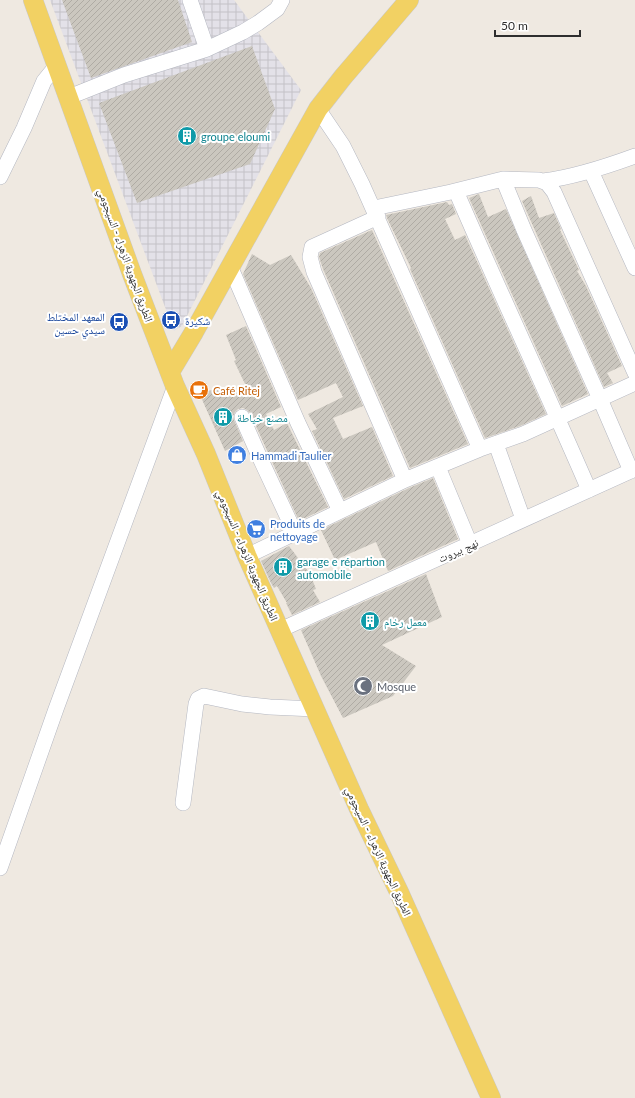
<svg xmlns="http://www.w3.org/2000/svg" width="635" height="1098" font-family="Lato,'Noto Naskh Arabic',sans-serif">
<style>
.industrial{fill:url(#industrial-grid)}
.building{fill:url(#building-hatch)}
.lines{fill:none;stroke-linecap:round;stroke-linejoin:round}
.minor-casing{stroke:#b4b7c1;stroke-width:16}
.major-casing{stroke:#c9c9c9;stroke-width:20}
.minor{stroke:#fff;stroke-width:15}
.major{stroke:#f2d163;stroke-width:19}
.labels{text-anchor:middle;dominant-baseline:central;stroke-width:4;stroke-linejoin:round;paint-order:stroke}
.culture-label{font-size:11px;fill:#0d838f;stroke:#fff;text-anchor:start}
.street-label{font-size:11px;fill:#2e2e2e;stroke:#fff}
.transit-label{font-size:11px;fill:#164399;stroke:#fff;text-anchor:end}
.food-label{font-size:11px;fill:#c56008;stroke:#fff;text-anchor:start}
.shop-label{font-size:11px;fill:#366cbe;stroke:#fff;text-anchor:start}
.worship-label{font-size:11px;fill:#5b616d;stroke:#fff;text-anchor:start}
</style>
<defs>
<pattern id="industrial-grid" width="8" height="8" patternUnits="userSpaceOnUse"><rect width="8" height="8" fill="#e3e1e8"/><path d="M0 4h8M4 0v8" fill="none" stroke="#c3c1c7"/></pattern>
<pattern id="building-hatch" width="6" height="6" patternUnits="userSpaceOnUse"><rect width="6" height="6" fill="#cbc7bf"/><path d="M-1 1l2-2M0 6l6-6M5 7l2-2" fill="none" stroke="#afaba4"/></pattern>
</defs>
<rect width="100%" height="100%" fill="#efe9e1"/>
<path class="industrial" d="M50,0H234L301,90L182,326L174,331Z"/>
<path class="building" d="M62,0H178L192,42L91,78Z
M252,46L275,109L250,164L137,203L99,103Z
M479,194L488,217L506,209L588,394L562,406L469,198Z
M531,196L539,218L554,213L561,229L560,230L579,270L577,271L586,286L622,366L607,373L613,383L604,387L522,201Z
M447,202L449,205L452,204L456,214L445,219L455,240L465,235L546,414L520,426L485,438L410,269L411,268L387,218L386,215Z
M372,230L468,444L410,468L323,269L319,257L320,253Z
M252,254L270,265L291,255L311,288L363,406L333,418L343,439L372,427L393,476L344,499L312,431L317,429L308,414L343,397L336,383L298,400L243,274Z
M246,326L281,407L266,414L274,430L287,423L328,507L299,521L250,413L247,410L243,408L238,409L235,412L233,416L234,420L243,441L225,451L200,395L220,386L225,395L246,386L234,361L236,360L226,335Z
M433,478L458,539L388,571L376,542L335,560L321,530L409,488Z
M289,546L310,574L316,589L313,590L320,602L292,615L286,603H287L277,586L274,588L271,583L261,561Z
M426,574L442,617L382,645L416,666L393,696L343,718L321,676L301,630Z"/>
<g class="lines">
<defs>
<path id="minor" d="M207,49L243,32L258,23L277,9L282,0
M69,97L124,75L207,49L190,0
M591,171L635,268
M0,177L24,128L44,81L57,65
M503,179L524,230L600,399L631,471
M543,181C575,177 605,167 635,156
M456,191C499,291 546,390 589,490
M374,208L451,192L503,179L539,180L547,183L554,192L635,373
M378,217L312,247L310,257L314,272L405,480
M230,266L298,423L340,511
M242,417L260,458L295,533
M496,444L523,519
M480,449L523,434L635,383
M438,467L470,544
M247,556L405,480L480,449L362,184L343,146L318,109
M280,630L635,469
M183,803L196,704L198,699L204,696L242,704L270,707L315,709
M0,868L56,709L175,386"/>
<path id="major" d="M33,0L132,274L175,386L206,454L247,556L359,809L399,892L491,1098
M170,372L194,332L318,109L343,77L409,0"/>
</defs>
<use href="#minor" class="minor-casing"/>
<use href="#major" class="major-casing"/>
<use href="#minor" class="minor"/>
<use href="#major" class="major"/>
</g>
<defs>
<symbol id="building-disc" viewBox="-11 -11 22 22"><circle r="9.5" fill="#0f9aa8" stroke="#fff"/><path d="M-4-6H4V6H1V3H-1V6H-4ZM-2.5-4.3h1.7v1.8h-1.7ZM.8-4.3h1.7v1.8H.8ZM-2.5-1h1.7V.8h-1.7ZM.8-1h1.7V.8H.8Z" fill="#fff"/></symbol>
<symbol id="bus-disc" viewBox="-11 -11 22 22"><circle r="9.5" fill="#1a4fb4" stroke="#fff"/><path d="M-5-6H5V4H4V6H2V4H-2V6H-4V4H-5ZM-3.5-4V0h7V-4ZM-3.5 1.2v1.5H-2V1.2ZM2 1.2v1.5H3.5V1.2Z" fill="#fff"/></symbol>
<symbol id="cafe-disc" viewBox="-11 -11 22 22"><circle r="9.5" fill="#e8710a" stroke="#fff"/><path d="M-5.5-4.5H6V0H3Q3 3.5 0 3.5H-2.5Q-5.5 3.5-5.5 0ZM3-3.2v2h1.7v-2ZM-6 4.5H4V6H-6Z" fill="#fff"/></symbol>
<symbol id="shop-disc" viewBox="-11 -11 22 22"><circle r="9.5" fill="#3f7fe0" stroke="#fff"/><path d="M-5-2.5h2.3a2.7 3.5 0 0 1 5.4 0H5L5.5 6h-11ZM-1.5-2.5h3a1.5 2.3 0 0 0-3 0Z" fill="#fff"/></symbol>
<symbol id="supermarket-disc" viewBox="-11 -11 22 22"><circle r="9.5" fill="#3f7fe0" stroke="#fff"/><path d="M-6-5.5h2.5l.6 2H6L4.5 2H-2.5L-4.4-4H-6ZM-1.5 3.2a1.3 1.3 0 1 0 .1 0ZM3 3.2a1.3 1.3 0 1 0 .1 0Z" fill="#fff"/></symbol>
<symbol id="mosque-disc" viewBox="-11 -11 22 22"><circle r="9.5" fill="#6b7280" stroke="#fff"/><path d="M3.5-4.9A6 6 0 1 0 3.5 4.9A5 5 0 1 1 3.5-4.9Z" fill="#fff"/></symbol>
</defs>
<g fill-rule="evenodd">
<use href="#building-disc" x="176" y="125" width="22" height="22"/>
<use href="#bus-disc" x="160" y="309" width="22" height="22"/>
<use href="#bus-disc" x="108" y="311" width="22" height="22"/>
<use href="#cafe-disc" x="188" y="379" width="22" height="22"/>
<use href="#building-disc" x="212" y="406" width="22" height="22"/>
<use href="#shop-disc" x="226" y="444" width="22" height="22"/>
<use href="#supermarket-disc" x="245" y="518" width="22" height="22"/>
<use href="#building-disc" x="272" y="556" width="22" height="22"/>
<use href="#building-disc" x="359" y="610" width="22" height="22"/>
<use href="#mosque-disc" x="352" y="675" width="22" height="22"/>
</g>
<g class="labels">
<g class="culture-label">
<text x="201" y="136">groupe eloumi</text>
<text x="237" y="417">مصنع خياطة</text>
<text x="297" y="561">garage e répartion<tspan x="297" dy="13">automobile</tspan></text>
<text x="384" y="621">معمل رخام</text>
</g>
<g class="street-label">
<text transform="translate(126 255) rotate(70)">الطريق الجهوية الزهراء - السيجومي</text>
<text transform="translate(458 550) rotate(-24)">نهج بيروت</text>
<text transform="translate(248 555) rotate(67)">الطريق الجهوية الزهراء - السيجومي</text>
<text transform="translate(379 851) rotate(65)">الطريق الجهوية الزهراء - السيجومي</text>
</g>
<g class="transit-label">
<text x="105" y="316">المعهد المختلط<tspan x="105" dy="13">سيدي حسين</tspan></text>
<text x="185" y="320" text-anchor="start">شكيرة</text>
</g>
<g class="food-label">
<text x="213" y="390">Café Ritej</text>
</g>
<g class="shop-label">
<text x="251" y="455">Hammadi Taulier</text>
<text x="270" y="523">Produits de<tspan x="270" dy="13">nettoyage</tspan></text>
</g>
<g class="worship-label">
<text x="377" y="686">Mosque</text>
</g>
</g>
<path d="M495 30v6h85v-6" fill="none" stroke="#2e2e2e" stroke-width="2"/>
<text x="501" y="30" font-size="12" fill="#2e2e2e" stroke="#ffffff" stroke-width="3" paint-order="stroke">50 m</text>
</svg>
